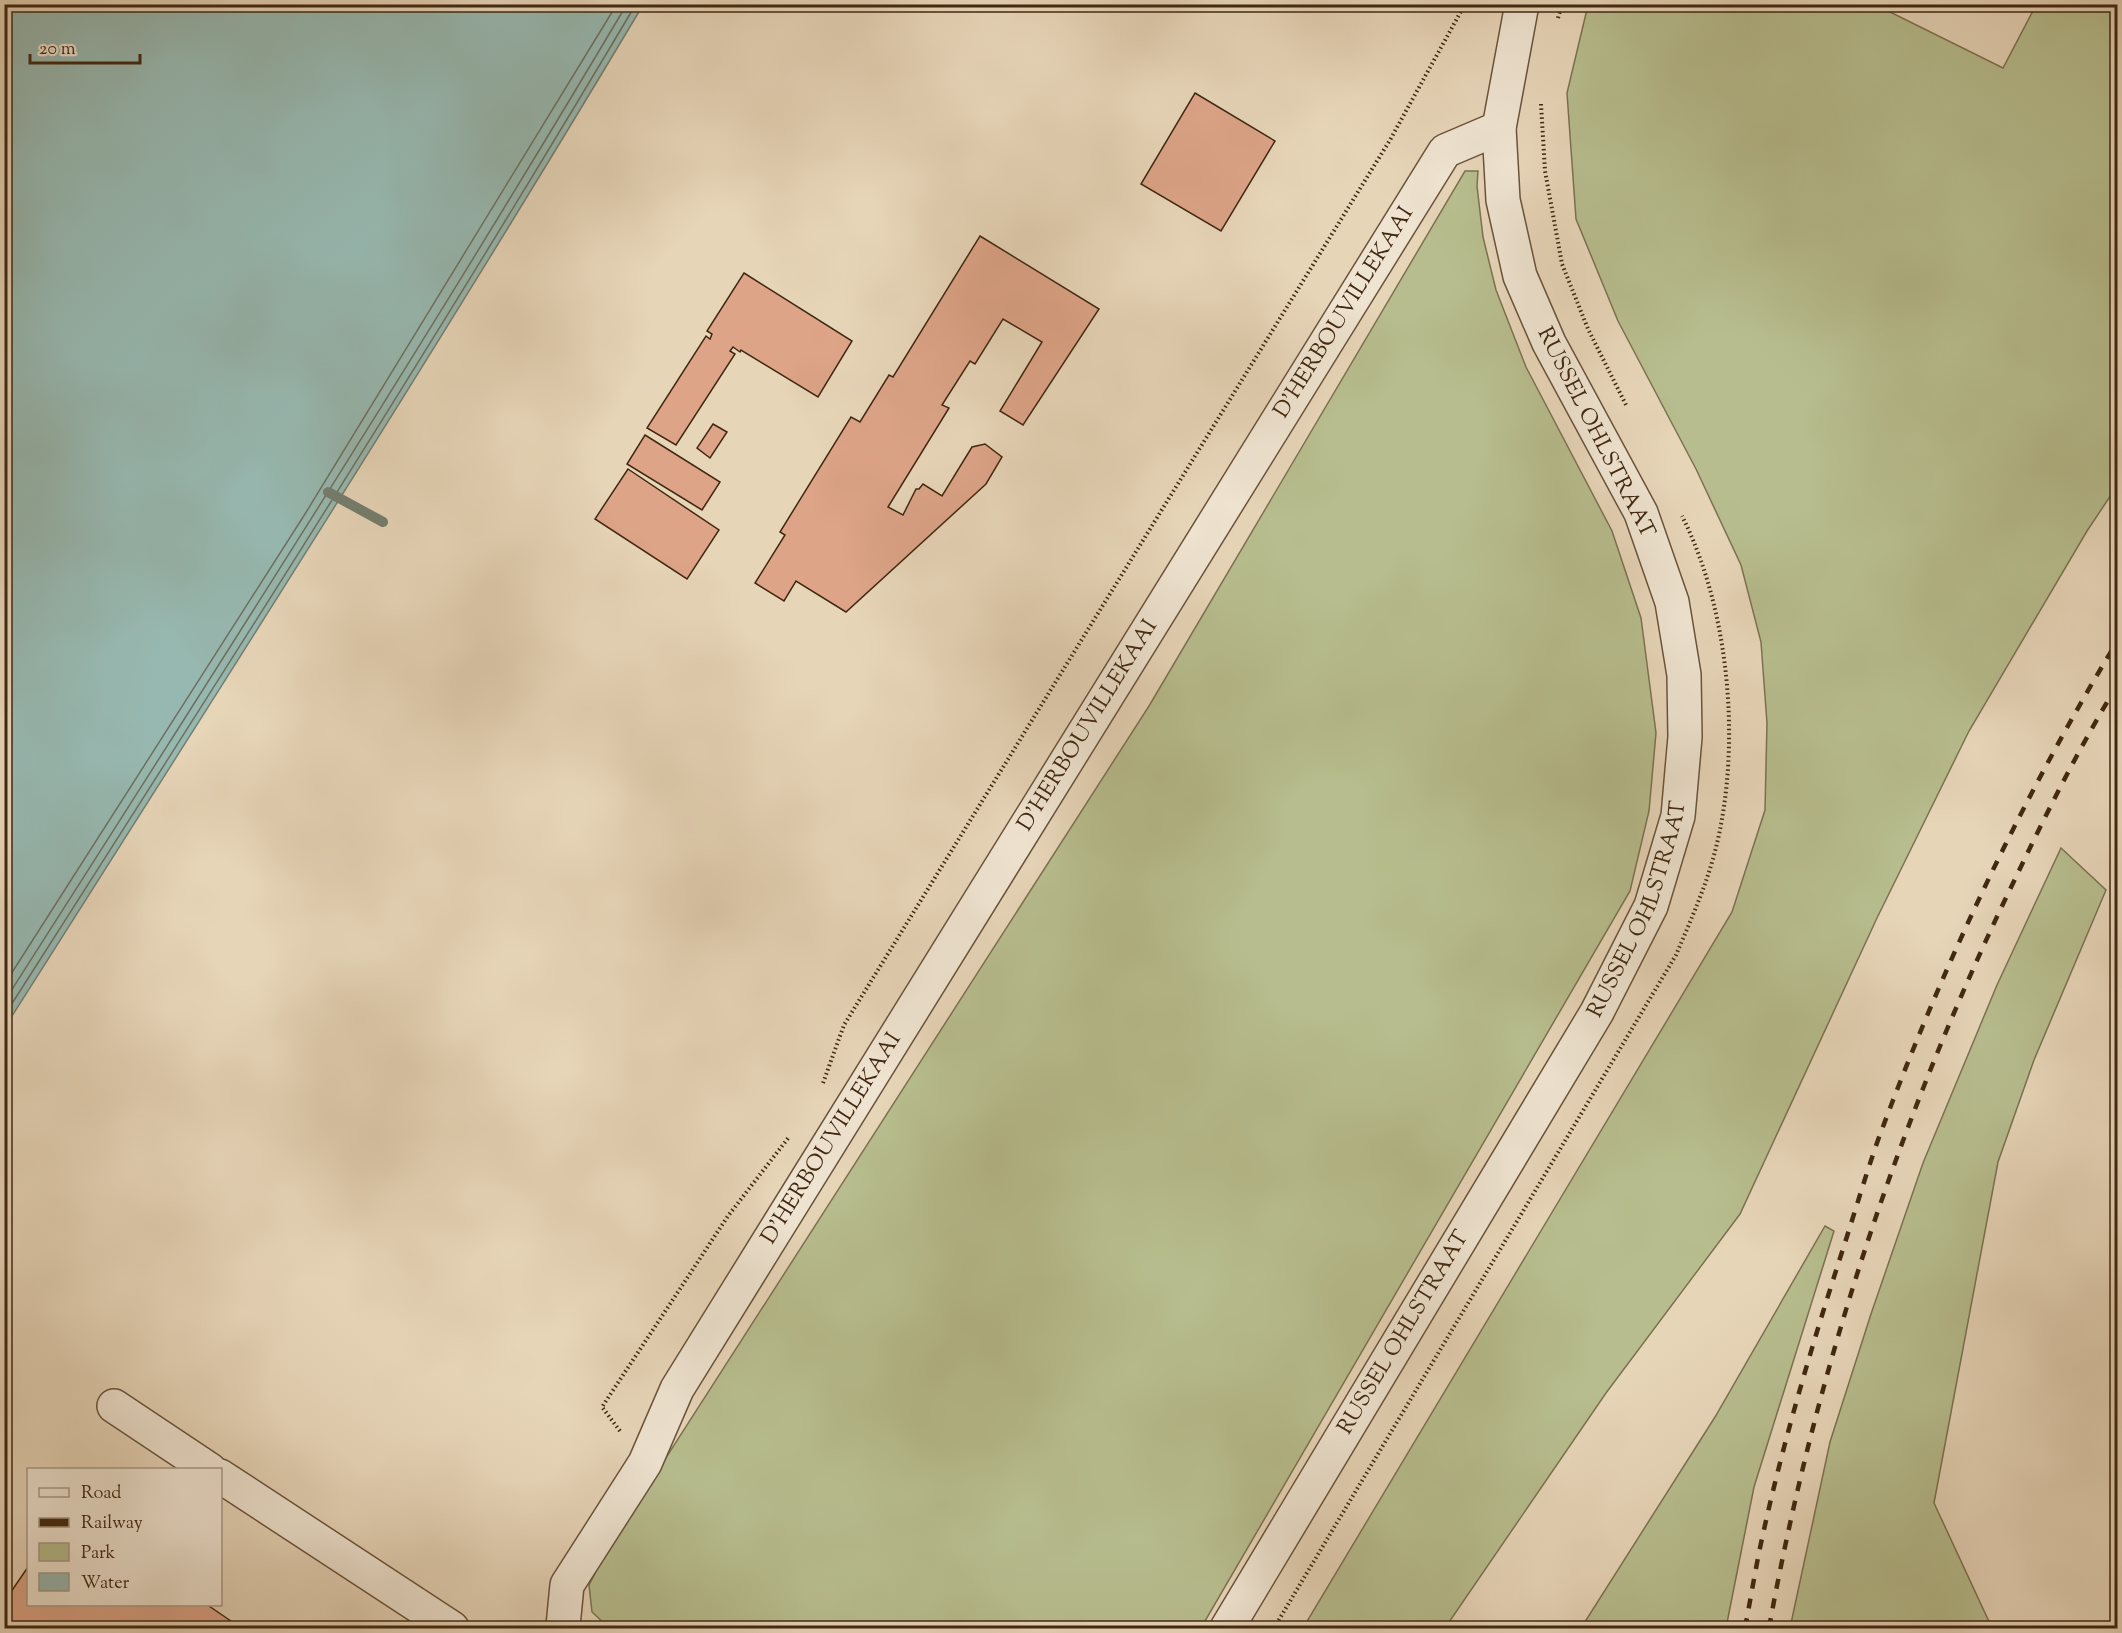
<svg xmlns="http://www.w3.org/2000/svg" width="2122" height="1633" font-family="'Sorts Mill Goudy',serif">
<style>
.green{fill:#b7bd8e;stroke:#7c7250;stroke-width:1.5}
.water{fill:#97b8b0;stroke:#757e70;stroke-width:1.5}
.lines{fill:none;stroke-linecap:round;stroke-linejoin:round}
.shore{stroke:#6c7060;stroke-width:1.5}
.stream{stroke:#757e70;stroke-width:10}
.building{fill:#dda488;stroke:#412811;stroke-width:1.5}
.minor-casing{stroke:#6a533b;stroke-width:36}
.path{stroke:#412811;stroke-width:4;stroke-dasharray:1.5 3;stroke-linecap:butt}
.minor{stroke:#efe4d1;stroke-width:33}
.rail{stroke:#412811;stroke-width:4.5;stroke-dasharray:10 10;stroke-linecap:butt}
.labels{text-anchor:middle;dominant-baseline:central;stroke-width:4.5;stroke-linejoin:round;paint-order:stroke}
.street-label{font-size:22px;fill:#412811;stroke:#efe4d1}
</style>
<rect width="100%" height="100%" fill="#e7d5b8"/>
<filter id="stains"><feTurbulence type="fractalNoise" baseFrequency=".00333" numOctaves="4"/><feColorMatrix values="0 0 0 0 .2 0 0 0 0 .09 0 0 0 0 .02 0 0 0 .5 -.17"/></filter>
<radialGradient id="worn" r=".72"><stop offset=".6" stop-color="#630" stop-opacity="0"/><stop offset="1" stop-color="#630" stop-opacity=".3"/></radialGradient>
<path class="green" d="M1588,5H1876L2003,68L2036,5H2117V486L2087,531L1969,731L1877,918L1740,1214L1606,1393L1445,1628H1303L1732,912L1765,810L1767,723L1761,642L1741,565L1696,469L1618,321L1576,219L1567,93Z
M1465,171H1478L1477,186L1483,237L1496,290L1526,367L1612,531L1641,618L1656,733L1649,811L1630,891L1201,1628H609L592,1612L589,1585L608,1548L1149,706Z
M2061,848L2106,890L2034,1060L1998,1162L1934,1503L1992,1628H1790L1830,1442L1871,1314L1923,1163L1997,985Z
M1825,1226L1834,1231L1754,1487L1726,1628H1581L1715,1417Z"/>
<path class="water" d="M5,4L643,5C437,350 220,688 5,1027Z"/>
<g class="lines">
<path class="shore" d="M4,985L305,514L617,4
M4,1002C215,671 427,341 627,4
M4,1016C218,681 433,346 636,4"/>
<path class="stream" d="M328,492L383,522"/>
</g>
<path class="building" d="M1195,93L1275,141L1221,231L1141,184Z
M980,236L1099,309L1023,425L1000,411L1042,342L1003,319L975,364L970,361L942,405L949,408L888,507L903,515L916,489H919L923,484L942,496L972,447L985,444L1002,457L986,484L846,612L796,581L784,601L755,583L785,535L780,532L851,417L860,422L889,375L893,377Z
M744,273L852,341L818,397L741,350L740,352L733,347L730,351L735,354L676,445L647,428L706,336L710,339L712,334L707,331Z
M713,424L727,432L710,458L697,448Z
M645,435L720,482L702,510L627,464Z
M628,469L719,530L687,579L595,519Z
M28,1567V1604H206L241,1628H4V1602Z"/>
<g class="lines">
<defs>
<g id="minor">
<path d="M114,1406L210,1470"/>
<path d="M220,1476L452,1628"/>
<path id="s1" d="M563,1626L567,1585L645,1463L677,1389L1445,151L1499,128"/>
<path id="s2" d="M1227,1628L1597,1012L1651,906L1678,816L1685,737L1684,675L1672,602L1641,513L1549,343L1520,276L1503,200L1499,128L1522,4"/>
</g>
</defs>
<use href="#minor" class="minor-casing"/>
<path class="path" d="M1558,18L1562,4
M1541,104L1545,171L1562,264L1588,329L1626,405
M823,1083L844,1025L1390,140L1465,4
M620,1431L602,1407L728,1216L789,1137
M1274,1628L1676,955C1687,929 1699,902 1708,875C1744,768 1733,617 1682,516"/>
<use href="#minor" class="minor"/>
<path class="rail" d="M1745,1628C1751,1597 1756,1565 1763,1534C1784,1439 1812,1345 1842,1252C1854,1215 1865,1177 1878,1140C1942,967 2022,798 2118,640
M1769,1628C1816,1369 1900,1115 2016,877C2047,812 2080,746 2118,684"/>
</g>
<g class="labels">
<g class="street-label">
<text stroke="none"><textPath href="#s1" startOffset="1533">D'HERBOUVILLEKAAI</textPath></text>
<text transform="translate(1595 433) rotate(63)">RUSSEL OHLSTRAAT</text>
<text stroke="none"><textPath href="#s1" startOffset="1047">D'HERBOUVILLEKAAI</textPath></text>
<text stroke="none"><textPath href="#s2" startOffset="830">RUSSEL OHLSTRAAT</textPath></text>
<text stroke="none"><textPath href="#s1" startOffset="561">D'HERBOUVILLEKAAI</textPath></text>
<text stroke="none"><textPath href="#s2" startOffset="344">RUSSEL OHLSTRAAT</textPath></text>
</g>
</g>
<rect width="2122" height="1633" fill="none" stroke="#e7d5b8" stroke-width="24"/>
<rect x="6" y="6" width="2110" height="1621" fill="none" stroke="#412811" stroke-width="3"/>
<rect x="12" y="12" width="2098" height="1609" fill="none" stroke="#412811" stroke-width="1.5"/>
<rect x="27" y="1468" width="195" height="138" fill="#efe4d1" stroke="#a99984" stroke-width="1.5"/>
<rect x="39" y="1488" width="30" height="9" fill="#efe4d1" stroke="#a99984" stroke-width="1.5"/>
<text x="81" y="1498" font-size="18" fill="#412811">Road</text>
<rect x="39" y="1518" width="30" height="9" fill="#412811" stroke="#a99984" stroke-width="1.5"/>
<text x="81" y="1528" font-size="18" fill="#412811">Railway</text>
<rect x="39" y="1543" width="30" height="18" fill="#b7bd8e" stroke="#a99984" stroke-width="1.5"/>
<text x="81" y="1558" font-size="18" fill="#412811">Park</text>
<rect x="39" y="1573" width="30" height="18" fill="#97b8b0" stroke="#a99984" stroke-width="1.5"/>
<text x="81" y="1588" font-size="18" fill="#412811">Water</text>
<path d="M30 54v9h110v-9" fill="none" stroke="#412811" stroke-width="3"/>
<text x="39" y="54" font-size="18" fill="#412811" stroke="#efe4d1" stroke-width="4.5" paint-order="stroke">20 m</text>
<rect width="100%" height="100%" filter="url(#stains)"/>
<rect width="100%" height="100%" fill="url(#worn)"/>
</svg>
